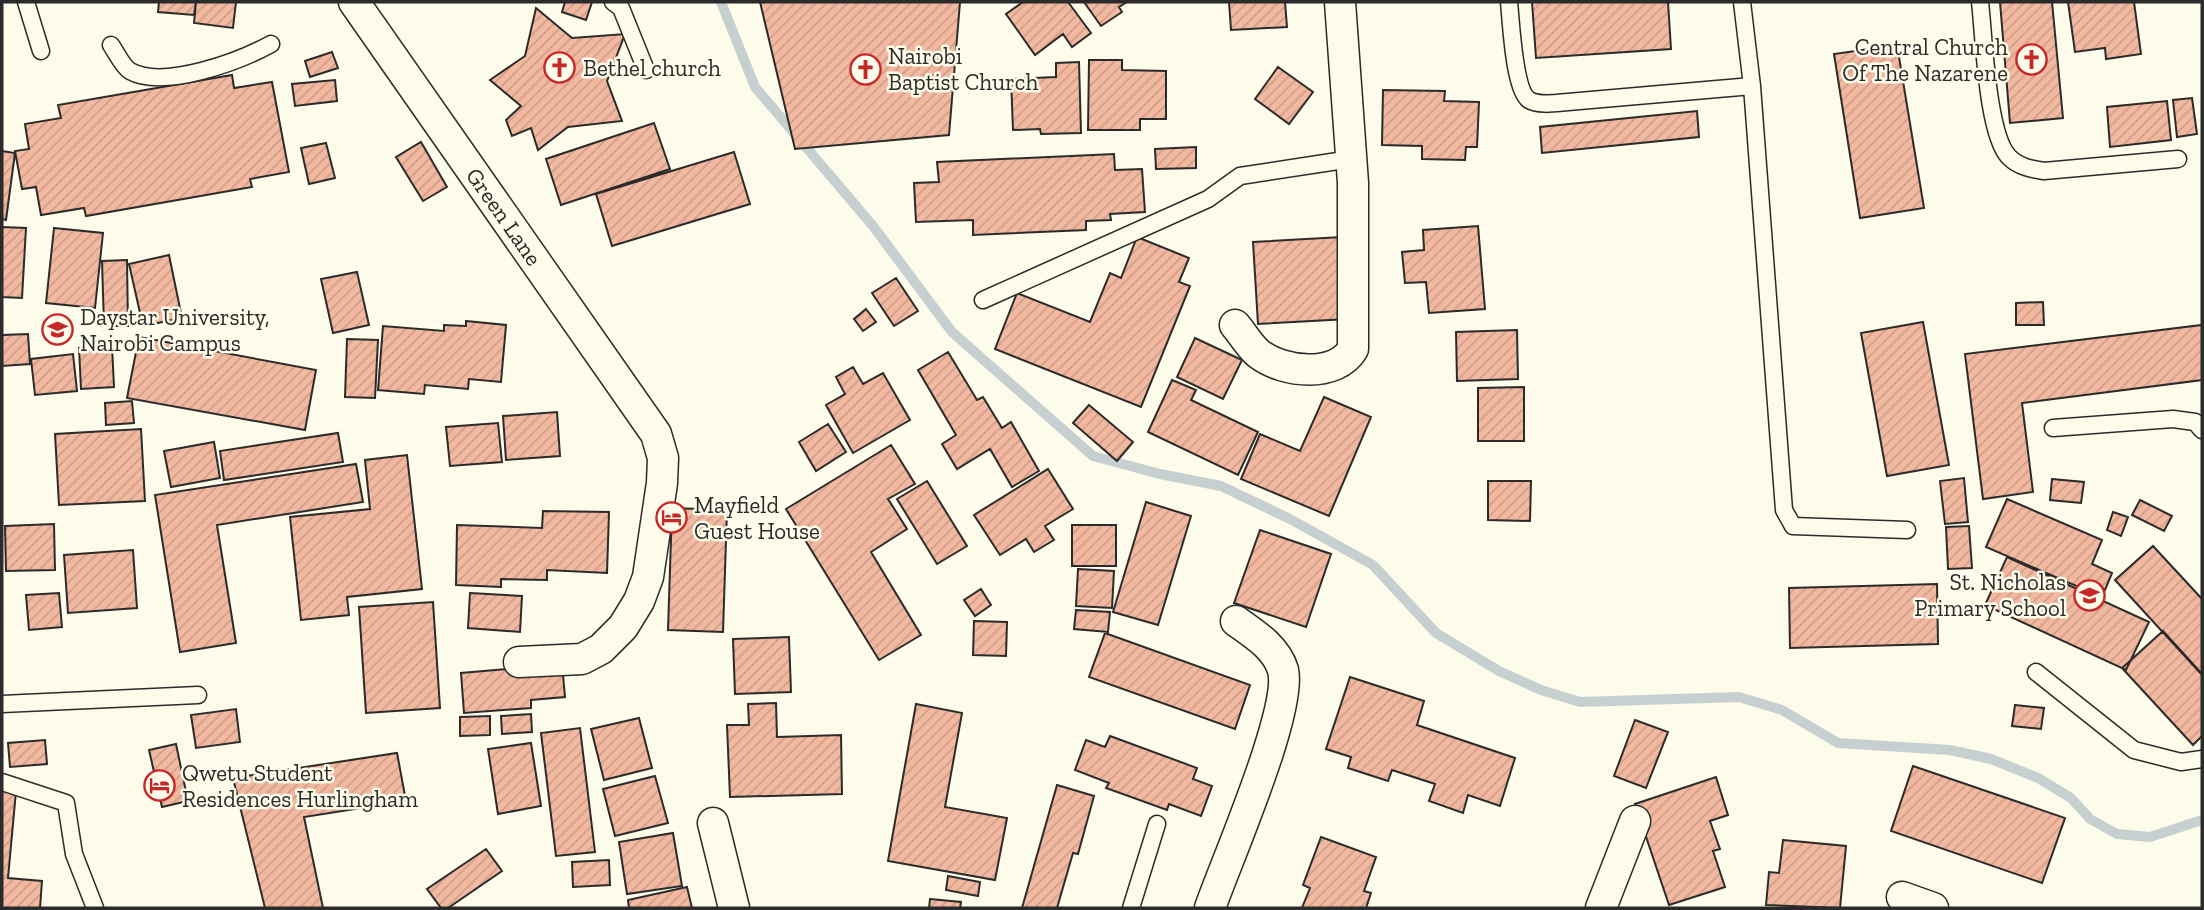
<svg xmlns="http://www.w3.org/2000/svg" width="2204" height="910" font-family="'Zilla Slab',serif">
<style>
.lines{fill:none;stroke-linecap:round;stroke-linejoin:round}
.stream{stroke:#c7d0d0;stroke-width:10}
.building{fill:url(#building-hatch);stroke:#2b2b2b;stroke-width:2}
.service-casing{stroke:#2b2b2b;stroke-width:19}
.minor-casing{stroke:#2b2b2b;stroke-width:33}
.service{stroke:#fdfbea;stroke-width:16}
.minor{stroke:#fdfbea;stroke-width:30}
.labels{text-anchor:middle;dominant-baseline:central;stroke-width:5;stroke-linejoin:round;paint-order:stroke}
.poi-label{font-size:23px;fill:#2b2b2b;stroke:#fdfbea;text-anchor:start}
.street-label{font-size:23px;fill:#2b2b2b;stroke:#fdfbea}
</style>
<defs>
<pattern id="building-hatch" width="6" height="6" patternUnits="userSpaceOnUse" patternTransform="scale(1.75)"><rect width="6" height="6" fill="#f2b8a0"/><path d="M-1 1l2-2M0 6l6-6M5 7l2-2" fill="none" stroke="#d09e8a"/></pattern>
</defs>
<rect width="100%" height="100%" fill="#fdfbea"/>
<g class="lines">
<path class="stream" d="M721,2L755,87L873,226L952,332L1093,456L1160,474L1221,486L1290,519L1373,565L1436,633L1499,671L1541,690L1580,702L1739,697L1782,710L1838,743L1950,750L1991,759L2038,778L2071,798L2090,819L2117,834L2150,837L2202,820"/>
</g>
<path class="building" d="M159,2H196L194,15L158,12Z
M196,2H236L233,28L194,23Z
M565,2H592L586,20L562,12Z
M760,2H960L949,135L795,149Z
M1023,2H1068L1091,33L1072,47L1063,34L1035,55L1006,14Z
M1084,2H1127L1119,7L1122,12L1101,26Z
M1229,2H1285L1287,27L1231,30Z
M1532,2H1668L1671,49L1536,58Z
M2000,2H2052L2063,118L2010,123Z
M2068,2H2134L2141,54L2106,59L2105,48L2075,52Z
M536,8L572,38L625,34L607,81L622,121L568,127L538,150L531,128L512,136L506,120L521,106L490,80L525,56Z
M1897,45L1924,208L1860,218L1834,54Z
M332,52L338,68L310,77L305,61Z
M1089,60H1122V70L1166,71V119H1140V130H1088Z
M1079,62L1081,133L1041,134L1040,129L1013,130L1011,79L1056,77V63Z
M1278,67L1313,92L1289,124L1255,99Z
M232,75L234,88L272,82L289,172L250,179L252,187L86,216L84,208L41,215L36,187L22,189L15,151L29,149L25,124L61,118L58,105Z
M335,80L337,101L295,106L292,84Z
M1383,90L1445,91L1444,101L1479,102L1477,147H1466L1465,160L1422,159V146L1382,145Z
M2192,98L2197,134L2177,137L2173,100Z
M2167,101L2171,140L2110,147L2107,107Z
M1697,111L1699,137L1542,153L1540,127Z
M654,123L670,169L561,205L546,159Z
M421,142L447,187L423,201L396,157Z
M326,143L335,178L309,184L301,148Z
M1196,147V168L1156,169L1155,149Z
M2,151L15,153L6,220L2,219Z
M734,152L750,204L612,246L596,194Z
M1114,154L1115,170L1142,169L1145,212L1110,214L1111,220L1086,221V230L973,235V220L916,222L914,183L939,182L937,162Z
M1478,226L1485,309L1429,313L1426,282L1405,283L1402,252L1424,250L1423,230Z
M2,227L26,228L22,298L2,297Z
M54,228L103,233L95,308L46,303Z
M1137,237L1189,258L1179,282L1190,286L1141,407L995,349L1017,293L1090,322L1110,273L1121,278Z
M1342,237L1348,319L1258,324L1253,242Z
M169,255L182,318L143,326L129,264Z
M127,260L128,326H104L102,261Z
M357,272L369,325L333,333L321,279Z
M896,278L918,311L894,326L872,293Z
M2043,302L2044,325H2016V303Z
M866,309L876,322L863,331L854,319Z
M466,321L506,325L501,382L469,379L468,389L425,385L424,394L378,390L383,326L444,331V325L466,326Z
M1923,322L1949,465L1887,476L1861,333Z
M2202,325V380L2022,403L2033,492L1983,499L1965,354Z
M1517,330L1518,379L1457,381L1456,332Z
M28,334L30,364L2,366V335Z
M139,337L316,370L305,430L127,398Z
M1195,338L1242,360L1223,399L1177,377Z
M347,339L378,340L375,398L345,397Z
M112,346L114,387L81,389L79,348Z
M948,352L977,400L983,397L1002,428L1011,422L1039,471L1012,487L990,449L957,469L942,444L956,435L918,370Z
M73,354L77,391L35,395L31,359Z
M853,367L863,384L883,373L910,420L853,453L826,405L845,394L836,377Z
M1172,380L1196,390L1191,400L1258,432L1238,475L1148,432Z
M1524,387V441H1478V388Z
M1324,397L1371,417L1329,516L1241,479L1260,434L1300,451Z
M132,401L134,423L106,425L105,403Z
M1089,405L1133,442L1117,461L1073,423Z
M557,412L560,456L506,460L503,416Z
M498,423L502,462L450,466L446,427Z
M828,424L846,452L816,471L799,442Z
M141,429L145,501L59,505L55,434Z
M338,433L343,462L224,480L220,451Z
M214,442L220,478L171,487L164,451Z
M891,445L915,484L888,499L907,529L871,552L921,635L879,660L786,509Z
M407,455L422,589L347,597L349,615L301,620L290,517L370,509L365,460Z
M356,464L363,502L217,525L236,643L180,652L155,495Z
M1048,469L1073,509L1045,526L1054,540L1034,552L1026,539L1000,555L974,515Z
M1964,478L1968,522L1945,524L1940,481Z
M2052,479L2084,482L2081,503L2050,500Z
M927,481L967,546L937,564L897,499Z
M1488,481H1531L1530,521L1488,520Z
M2007,499L2102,540L2092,564L2112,573L2105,590L2084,581L2081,588L1986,547Z
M2140,500L2172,516L2164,531L2132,515Z
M1146,502L1191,516L1158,625L1113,612Z
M672,508L727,510L723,632L668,630Z
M543,511L609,512L607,573L547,570V580L501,579V587L456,585L457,525L542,528Z
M2113,512L2128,517L2121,536L2107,530Z
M54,524L55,570L6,571L5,526Z
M1072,525H1116V566H1072Z
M1969,526L1972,568L1948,569L1946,527Z
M1260,530L1331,554L1306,627L1234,603Z
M2153,546L2202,599V675L2115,580Z
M133,550L137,608L68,613L64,555Z
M2007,557L2149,622L2126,670L1985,605Z
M1078,569L1114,571L1112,608L1076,606Z
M1937,584L1938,644L1790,648L1789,588Z
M981,589L991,605L975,616L964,600Z
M59,593L62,627L29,630L26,595Z
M470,593L522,596L520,632L468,628Z
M433,602L440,708L366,713L359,607Z
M1076,610L1110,612L1108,632L1074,629Z
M974,621L1007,622L1006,656L973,655Z
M2163,631L2202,674V736L2193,745L2122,668Z
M1105,633L1250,685L1235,729L1089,677Z
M789,637L791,692L735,694L733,639Z
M562,664L565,697L531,700V708L464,713L461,673Z
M1350,677L1424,701L1417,725L1515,758L1500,806L1468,795L1463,813L1429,801L1435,784L1392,770L1388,781L1348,768L1351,757L1326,749Z
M776,703L777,737L841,735L842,794L730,797L727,725H749L748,704Z
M916,704L962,713L945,807L1007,818L995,880L888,861Z
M2015,705L2044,708L2041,729L2012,726Z
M236,709L240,742L196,748L191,715Z
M531,714L532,732L502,734L501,716Z
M490,716V735L460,736V717Z
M639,718L652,768L604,780L591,729Z
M1635,720L1668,732L1646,788L1614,776Z
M580,728L595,852L556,856L541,733Z
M1110,736L1197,768L1193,779L1212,786L1201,816L1169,804L1167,810L1106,788L1109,783L1075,770L1086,740L1105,747Z
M45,740L47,764L10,767L8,743Z
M531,743L541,806L498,814L488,749Z
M176,744L188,801L162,807L149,750Z
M397,753L406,801L304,817L323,908H265L233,778Z
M1913,766L2065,818L2042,883L1891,831Z
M655,776L668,823L615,836L603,789Z
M1716,777L1728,815L1710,821L1720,849L1713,851L1725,887L1669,905L1635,804Z
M1057,785L1094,796L1078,854L1073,853L1057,908H1022Z
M2,789L16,791L8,878L42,881L40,908H2Z
M673,833L682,886L627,894L619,842Z
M1321,837L1376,857L1364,891L1371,893L1366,908H1302L1310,888L1303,885Z
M1783,840L1846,846L1840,908L1766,905L1769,872L1779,873Z
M486,849L502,871L448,908H441L427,889Z
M609,860L610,885L573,887L572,862Z
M948,876L980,882L978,896L946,890Z
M687,887L692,908H629L628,900Z
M930,899L961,902L960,908H929Z"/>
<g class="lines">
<defs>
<path id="service" d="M26,2L41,51
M613,2L621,8L646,70
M1509,2C1511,21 1514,90 1529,100C1539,106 1556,103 1568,102L1752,86
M1742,2L1752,86L1784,510L1793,526L1907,530
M1980,2C1984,36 1987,135 2009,157C2019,167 2031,169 2044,171L2178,159
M111,45C116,52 123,67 130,71C164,90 240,61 271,44
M983,300L1208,199L1240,176L1351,159
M2053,428L2173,419L2195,422L2202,430
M2036,672L2134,750L2181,762L2202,759
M2,704L198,695
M2,782L66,803L74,854L95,908
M1131,908L1157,824"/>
<g id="minor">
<path id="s1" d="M354,2L656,434L663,458L662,483L648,577L639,601L623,627L601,649L582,659L519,662"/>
<path d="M1235,325C1243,334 1250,347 1259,354C1284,373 1336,378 1353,349V183L1340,2"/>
<path d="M713,823L734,908"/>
<path d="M1902,897L1933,908"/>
<path d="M1210,908C1226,862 1293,710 1283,670C1276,647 1254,634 1236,621"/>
<path d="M1601,908L1635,821"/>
</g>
</defs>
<use href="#service" class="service-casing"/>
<use href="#minor" class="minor-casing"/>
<use href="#service" class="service"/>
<use href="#minor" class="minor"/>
</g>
<defs>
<symbol id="church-ring" viewBox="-11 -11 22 22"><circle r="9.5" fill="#fdfbea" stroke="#c62828" stroke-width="1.5"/><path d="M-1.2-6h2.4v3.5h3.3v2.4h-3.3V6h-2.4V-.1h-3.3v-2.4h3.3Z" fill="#c62828"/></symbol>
<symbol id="university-ring" viewBox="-11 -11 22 22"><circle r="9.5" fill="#fdfbea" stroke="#c62828" stroke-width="1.5"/><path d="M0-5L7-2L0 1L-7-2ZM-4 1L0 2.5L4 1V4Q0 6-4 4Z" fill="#c62828"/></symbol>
<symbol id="hotel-ring" viewBox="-11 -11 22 22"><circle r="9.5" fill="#fdfbea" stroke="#c62828" stroke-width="1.5"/><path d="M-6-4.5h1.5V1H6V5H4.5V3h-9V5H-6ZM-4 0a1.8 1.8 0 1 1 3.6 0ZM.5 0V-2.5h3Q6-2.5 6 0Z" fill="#c62828"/></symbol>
<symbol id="school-ring" viewBox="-11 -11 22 22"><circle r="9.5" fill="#fdfbea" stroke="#c62828" stroke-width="1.5"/><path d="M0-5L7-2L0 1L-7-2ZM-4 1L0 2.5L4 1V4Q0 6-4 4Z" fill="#c62828"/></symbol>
</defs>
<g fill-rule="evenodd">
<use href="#church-ring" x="2014" y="42" width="35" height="35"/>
<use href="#church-ring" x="542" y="50" width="35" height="35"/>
<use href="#church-ring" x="848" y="52" width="35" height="35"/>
<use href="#university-ring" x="40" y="312" width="35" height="35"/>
<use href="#hotel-ring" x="654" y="500" width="35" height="35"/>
<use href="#school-ring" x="2072" y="578" width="35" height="35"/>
<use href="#hotel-ring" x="142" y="768" width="35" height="35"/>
</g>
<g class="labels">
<g class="poi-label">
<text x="2008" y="47" text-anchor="end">Central Church<tspan x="2008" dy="26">Of The Nazarene</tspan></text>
<text x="888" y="56">Nairobi<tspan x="888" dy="26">Baptist Church</tspan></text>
<text x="583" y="68">Bethel church</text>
<text x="80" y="317">Daystar University,<tspan x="80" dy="26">Nairobi Campus</tspan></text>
<text x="694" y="505">Mayfield<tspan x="694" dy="26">Guest House</tspan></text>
<text x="2066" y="582" text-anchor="end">St. Nicholas<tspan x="2066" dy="26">Primary School</tspan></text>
<text x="182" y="773">Qwetu Student<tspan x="182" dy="26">Residences Hurlingham</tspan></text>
</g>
<g class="street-label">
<text stroke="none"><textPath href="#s1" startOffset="262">Green Lane</textPath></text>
</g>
</g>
<rect width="2204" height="910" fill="none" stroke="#2b2b2b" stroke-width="7"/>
</svg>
